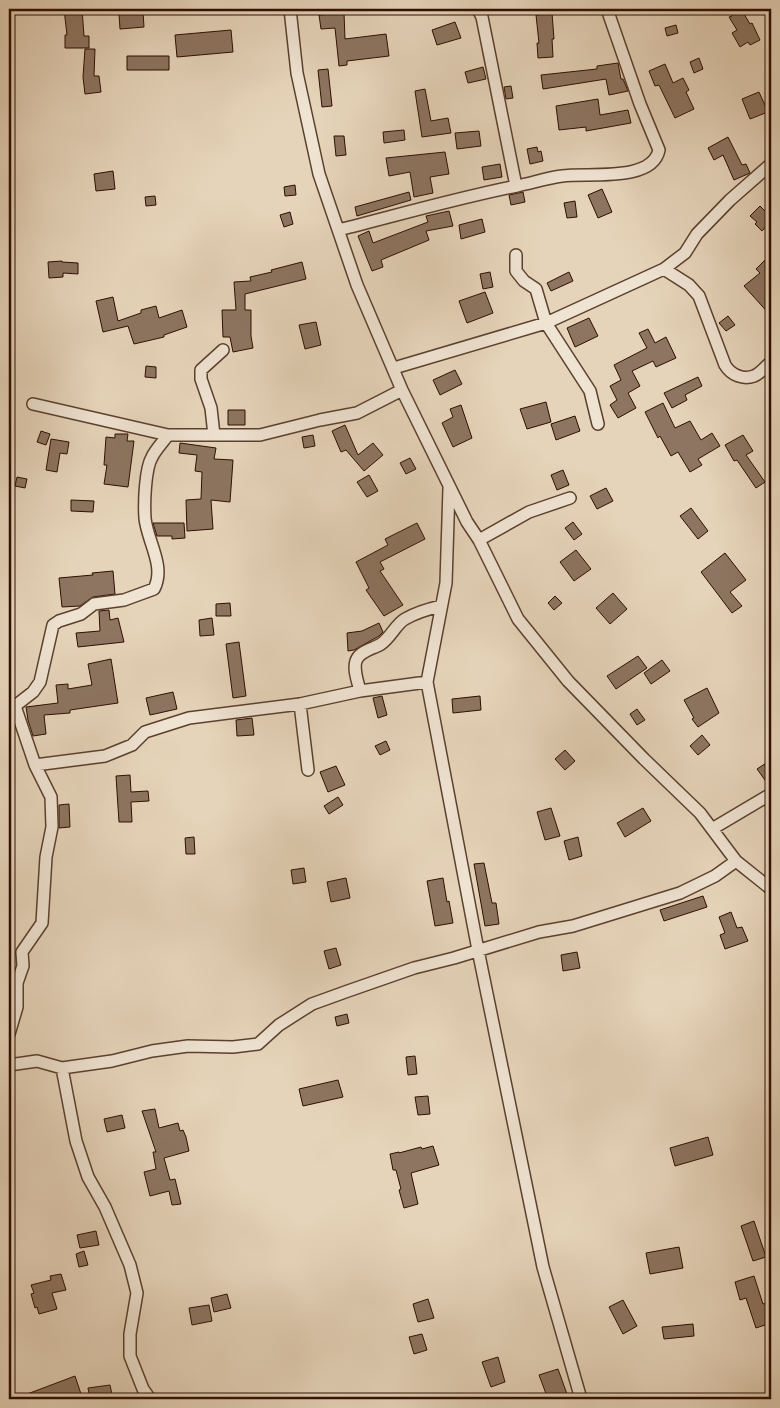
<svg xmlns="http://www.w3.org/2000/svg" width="780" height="1408" font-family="'IM FELL Double Pica',serif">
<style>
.building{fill:#8d7561;stroke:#2d0e00}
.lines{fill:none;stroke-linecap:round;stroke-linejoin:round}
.street-casing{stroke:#5b402e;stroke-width:14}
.street{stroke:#efe3d2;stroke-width:11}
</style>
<rect width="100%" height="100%" fill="#e6d4ba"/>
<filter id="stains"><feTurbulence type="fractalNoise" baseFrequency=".004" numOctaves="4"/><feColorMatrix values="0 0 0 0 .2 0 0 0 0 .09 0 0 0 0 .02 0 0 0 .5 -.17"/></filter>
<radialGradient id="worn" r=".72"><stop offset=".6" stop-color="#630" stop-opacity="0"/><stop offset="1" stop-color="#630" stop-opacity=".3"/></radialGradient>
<path class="building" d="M64,9H82L84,36H89V48H65V35H67Z
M727,9H741L750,24L752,23L760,40L750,45L748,42L740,47L732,33L737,30L729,17L732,16Z
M143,12L144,27L120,29L119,14Z
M344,13L345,39L386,34L389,56L347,61V65L339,66L335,28L321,29L319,15Z
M552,13L554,39H552L553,57L538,58L537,43H539L536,15Z
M455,22L461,38L437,45L432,30Z
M676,25L678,33L667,36L665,28Z
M231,30L233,52L177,57L175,35Z
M85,49H95L94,76H99L101,92L85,94L83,77Z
M127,56H169V70H127Z
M699,58L703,69L694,73L690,62Z
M618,63L621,79H623L628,91L609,95L606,79L543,89L541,75L597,69V66Z
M665,64L673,83L683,78L689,90L686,92L694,109L675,118L659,85L655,86L649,71Z
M483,67L486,79L468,83L465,72Z
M328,69L332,106L322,107L318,70Z
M511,86L513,98L506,99L504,87Z
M425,89L431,121L448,118L451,133L422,137L415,91Z
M759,92L768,112L750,119L742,99Z
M598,99L600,115L628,110L631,123L586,131V127L559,130L556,106Z
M404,130L405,140L384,143L383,132Z
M479,131L481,146L457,149L455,133Z
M334,136H344L346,155L336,156Z
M728,137L742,165L746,164L750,173L734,180L723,155L714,160L708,148Z
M537,147L538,152L541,151L543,161L530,164L527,149Z
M445,152L449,174L430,177L433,193L414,197L410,172L389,176L386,158Z
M500,164L502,177L484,180L482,167Z
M113,171L115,189L96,191L94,174Z
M295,185L296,195L285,196L284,187Z
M602,189L612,212L598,218L588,195Z
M409,192L411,200L357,216L355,207Z
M523,192L525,202L511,205L509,195Z
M155,196L156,205L146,206L145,197Z
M575,201L577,217L567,218L564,203Z
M760,206L766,212L771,206V221L762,231L755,224L757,222L750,216Z
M449,211L453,226L426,231L429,240L381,260L383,267L372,271L358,236L369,231L373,243L428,222L426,216Z
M290,212L293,224L284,227L280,215Z
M482,219L485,232L461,239L459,225Z
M771,254V316L744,286L760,273L756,269Z
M62,261V262L78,263V274L63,273V277L49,278L48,262Z
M302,262L306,279L245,294V310H251V336L253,348L233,352L230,337H223L222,310H236L234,282L251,281L250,277L272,272L271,270Z
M490,272L493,287L483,289L480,274Z
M569,272L573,281L551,291L547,283Z
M485,292L493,313L467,323L459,301Z
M113,297L118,321L141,313V310L156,306L159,318L182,310L187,327L164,335V337L134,344L128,326L103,332L96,301Z
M728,316L735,325L726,331L719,323Z
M589,318L598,336L575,347L567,328Z
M316,322L321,345L305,349L299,325Z
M648,329L655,343L666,337L676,358L656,367L653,361L632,371L640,386L628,393L636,408L618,418L610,405L617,400L610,386L621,380L614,365L647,348L639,333Z
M146,366L156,367V378L145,377Z
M455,370L462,384L440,395L433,380Z
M698,377L702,386L685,395L687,400L672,408L664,393Z
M546,402L551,422L527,429L520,409Z
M663,403L675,428L690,421L701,440L712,433L720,446L698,459L702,465L690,472L678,452L671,456L660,436L658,438L645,412Z
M461,405L472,438L453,447L442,423L453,417L450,409Z
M228,410H245V425H228Z
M575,416L580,431L556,440L551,424Z
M345,425L358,455L373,443L383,455L364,471L346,450L341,452L332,431Z
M41,431L50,434L46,445L37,442Z
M115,434H128L127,441H134L128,487L104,484L107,465H104L106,437L115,438Z
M313,435L315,446L304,448L302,437Z
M743,435L753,451L746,455L765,482L756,488L737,460L734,461L725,445Z
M51,439L69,442L67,454L60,453L57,472L46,470Z
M180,443L216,448L214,459L233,460L230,502L211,500L213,529L187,531L186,500L201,499L202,472L195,471L197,455L179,453Z
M410,458L416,469L406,474L400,463Z
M563,470L569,485L557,490L551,475Z
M369,475L378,491L367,497L357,482Z
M17,477L27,479L25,488L15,486Z
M606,488L613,501L597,509L590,496Z
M71,500L94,501L93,512L71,511Z
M691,508L708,531L698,539L680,516Z
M573,522L582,534L574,540L565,528Z
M153,523H184L185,538L172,539V536H157Z
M417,523L425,539L380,562L384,569L380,571L403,605L384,616L366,590L369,588L356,562L388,545L385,539Z
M576,550L591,569L574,581L560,562Z
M725,553L746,580L730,592L742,606L732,613L701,572Z
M113,571L115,594L93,597L80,606L62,607L59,578L93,575L92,573Z
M613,593L627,609L610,624L596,608Z
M555,596L562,603L554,610L548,603Z
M230,603L231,616H216V604Z
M109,610L110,620L118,618L124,642L78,647L76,633L100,631L99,611Z
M212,618L214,635L200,636L199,620Z
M379,623L383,632L379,636L354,650L348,651L347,633L362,631Z
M239,642L246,696L233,698L226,644Z
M638,656L647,668L616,689L607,676Z
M111,659L118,703L70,710V713L44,715L46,734L33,736L28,720L26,707L58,703L56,685L68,684V689L92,685L88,664Z
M662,660L670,671L651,684L644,673Z
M707,688L719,713L698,727L692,719L694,718L684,700Z
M173,692L177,709L150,715L146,698Z
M382,696L387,715L378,718L373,698Z
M480,696L481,710L453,713L452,699Z
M637,709L645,720L637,725L630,714Z
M252,718L254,735L237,736L236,720Z
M702,735L710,745L698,755L690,746Z
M386,741L390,750L380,755L375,746Z
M565,750L575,761L565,770L555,759Z
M771,760V787H770L757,769Z
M336,766L345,785L328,792L320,772Z
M130,775L131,792L148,791L149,801L131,802L132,822H119L116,776Z
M338,797L343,805L329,814L324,806Z
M69,804L70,827L59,828V805Z
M551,808L560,836L545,840L537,812Z
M643,808L651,821L625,837L617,823Z
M194,837L195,854H186L185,838Z
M578,837L582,856L569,860L564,841Z
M484,863L492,903H496L499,924L485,926L474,864Z
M304,868L306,882L293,884L291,870Z
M346,878L350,898L331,902L327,882Z
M443,878L447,902L449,901L453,923L435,926L427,881Z
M703,896L707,907L664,921L660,910Z
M731,912L737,928L742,927L748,941L725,949L720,935L725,933L719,917Z
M336,948L341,965L329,969L324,951Z
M577,952L580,968L563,971L561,955Z
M347,1014L349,1023L337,1026L335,1017Z
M415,1056L417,1074L408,1075L406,1057Z
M338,1080L343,1097L303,1106L299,1089Z
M428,1096L430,1114L418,1115L415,1097Z
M155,1109L159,1128L178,1123L180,1131L183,1130L186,1137L189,1151L164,1158L170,1180L175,1179L181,1204L172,1205L169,1191L150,1196L144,1172L156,1169L153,1152H156L142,1111Z
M122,1115L125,1128L107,1132L104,1119Z
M708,1137L713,1155L675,1166L670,1148Z
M433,1146L439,1165L411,1173L418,1204L404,1208L399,1190L401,1189L396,1170H393L390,1154L399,1152V1153L421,1147L422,1149Z
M754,1221L766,1257L753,1261L741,1226Z
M96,1231L99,1245L80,1248L77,1235Z
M679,1247L683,1268L650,1274L646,1253Z
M84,1251L88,1265L79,1267L76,1254Z
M61,1274L66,1290L52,1293L57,1309L39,1314L37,1307L35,1308L31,1294L34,1293L31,1285L51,1280L50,1276Z
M754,1276L763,1304L771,1302V1323L756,1328L746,1298L740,1300L735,1282Z
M227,1294L231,1308L214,1312L211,1298Z
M428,1299L434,1318L418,1322L413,1304Z
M623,1300L637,1326L623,1334L609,1307Z
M209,1305L212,1321L192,1325L189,1308Z
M693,1324L694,1336L664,1339L662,1327Z
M422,1334L427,1350L414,1354L409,1337Z
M498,1357L505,1382L491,1387L482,1362Z
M558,1369L567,1394L548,1399L539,1375Z
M75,1376L81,1394L66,1399H14Z
M110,1385L113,1399H90L88,1388Z"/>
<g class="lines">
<defs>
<path id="street" d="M290,9L297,73L319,174L357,285L402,390L467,522L479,540L518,619L568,681L644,759L700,813L736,861L771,889
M478,9L482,17L516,186
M339,230C398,215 457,198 517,186C532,183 547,178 562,176C586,172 652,183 659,150L640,104L607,9
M516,255V271L524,281L536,289L546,323L590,391L598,424
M664,269L689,285L699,296L725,365C731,375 743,380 754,376C760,374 766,366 771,362
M394,368L546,323L664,269L685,253L697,234L730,200L771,164
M33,404L168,435H260L320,420L357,413L402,390
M168,435C163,442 156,449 152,457C145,469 144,503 145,518C147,541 166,566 154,589L124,600L94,604L81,614L59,621L53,625L40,682L33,692L15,706L35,765L105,756L132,745L145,732L189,718L300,704L360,691L427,682L478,950L543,1267L581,1399
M214,435L211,408L201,379V370L223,350
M479,540L529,512L570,498
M427,682L446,583L449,488
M360,691C358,682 353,670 356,661C359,651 373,649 381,644C391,637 396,624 405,619C417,612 428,609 441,606
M300,704L308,770
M712,829L771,794
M9,1034L17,1007V983L23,966L22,952L42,923L46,857L52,827L51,797L35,765
M9,1065L37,1061L62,1068L112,1061L152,1051L188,1046L233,1047L258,1044L279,1025L312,1004L348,991L414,968L454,958L539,932L573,926L680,893L715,876L736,861
M62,1068L76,1141L88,1177L105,1207L130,1265L137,1293L130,1334V1356L143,1389L150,1399"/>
</defs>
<use href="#street" class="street-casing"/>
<use href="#street" class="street"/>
</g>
<rect width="780" height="1408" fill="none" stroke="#e6d4ba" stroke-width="30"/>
<rect x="10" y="10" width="760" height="1388" fill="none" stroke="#2d0e00" stroke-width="2.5"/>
<rect x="15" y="15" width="750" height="1378" fill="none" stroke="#2d0e00"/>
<rect width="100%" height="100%" filter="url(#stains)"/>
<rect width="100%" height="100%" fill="url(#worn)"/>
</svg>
